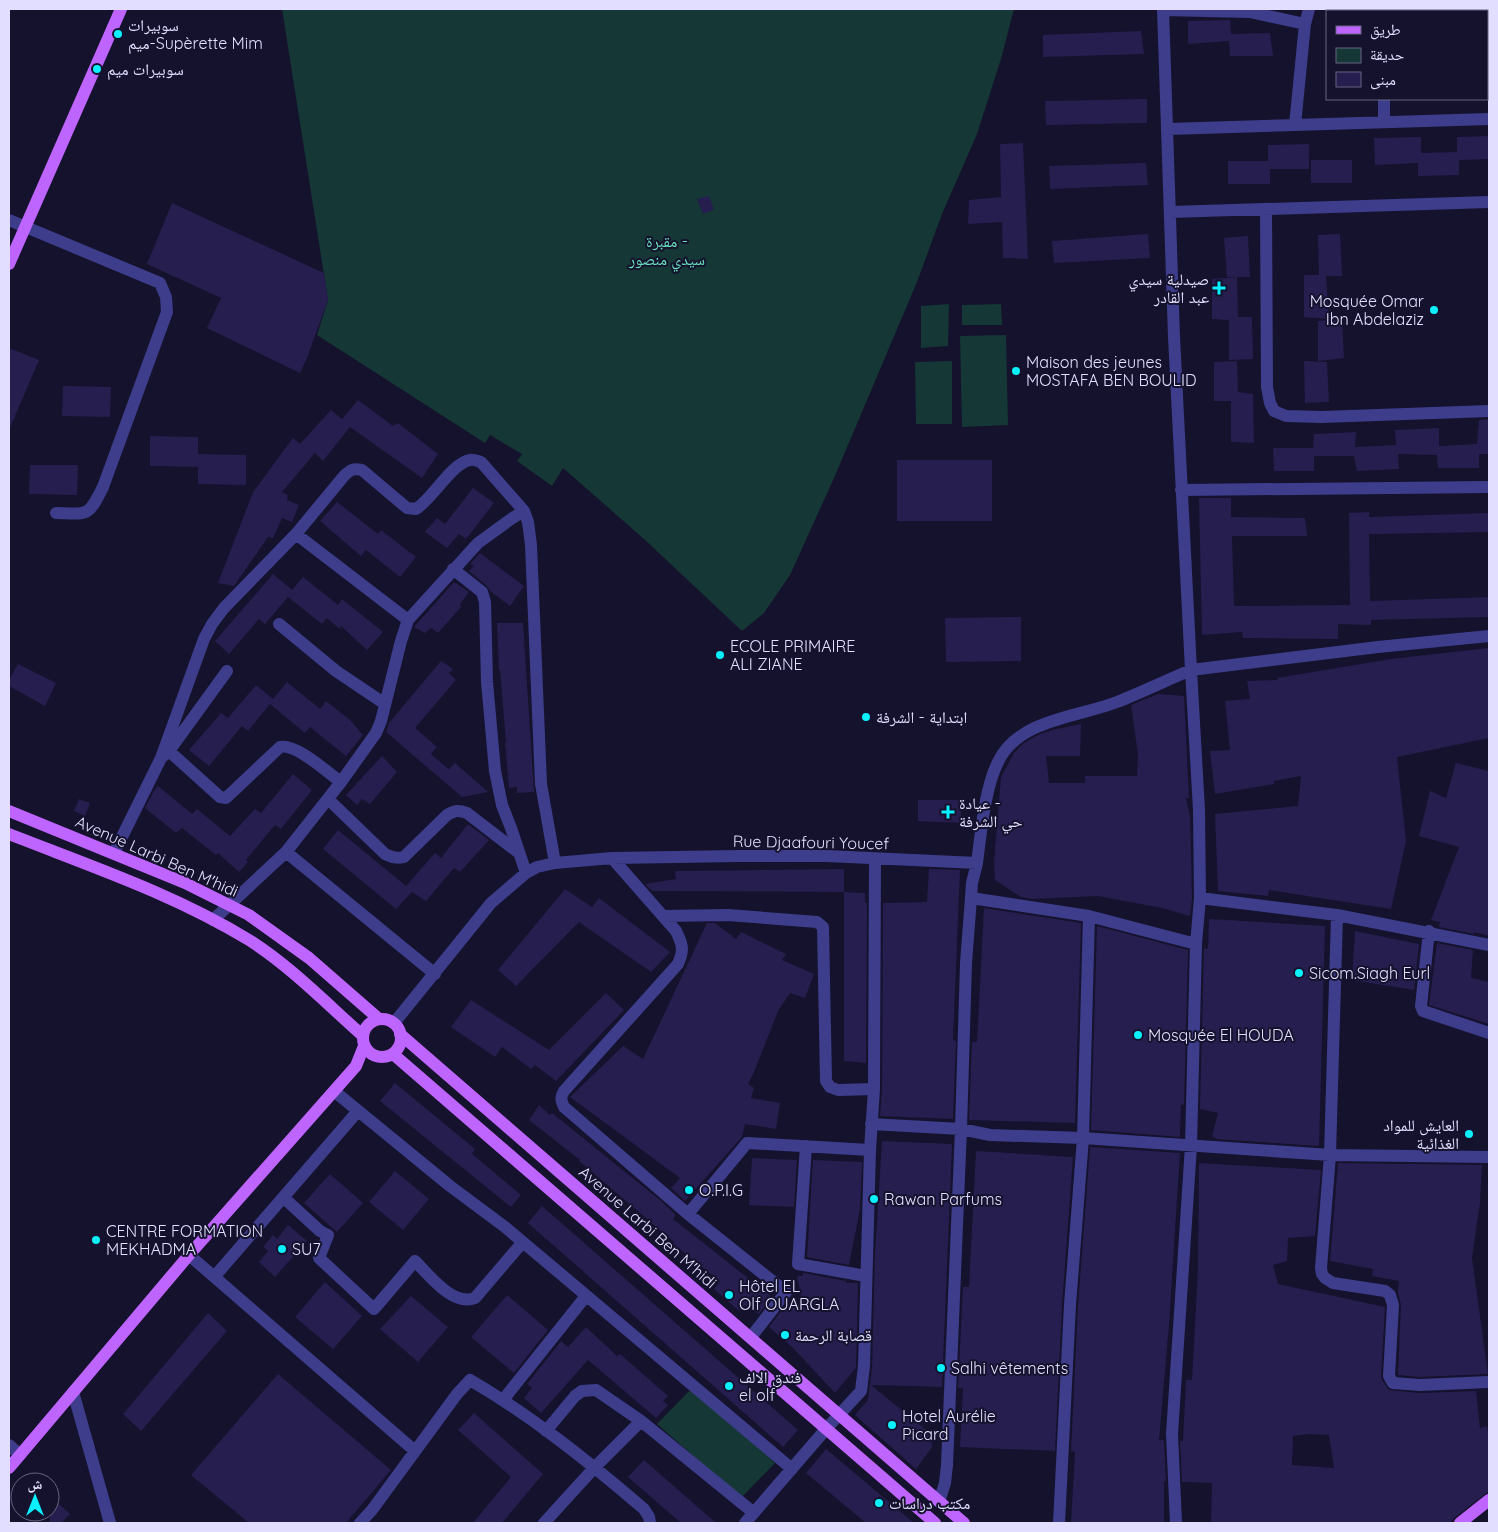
<svg xmlns="http://www.w3.org/2000/svg" width="1498" height="1532" font-family="Quicksand,'Noto Naskh Arabic',sans-serif">
<style>
.green{fill:#153735}
.building{fill:#261e4e;fill-rule:evenodd}
.lines{fill:none;stroke-linecap:round;stroke-linejoin:round}
.minor{stroke:#3d3d8c;stroke-width:12}
.major{stroke:#bf65ff;stroke-width:12}
.poi-dot{fill:#0af0ff;stroke:#15122d;stroke-width:2}
.labels{text-anchor:middle;dominant-baseline:central;stroke-width:4;stroke-linejoin:round;paint-order:stroke}
.poi-label{font-size:16px;fill:#e1deff;stroke:#15122d;text-anchor:start}
.park-label{font-size:16px;fill:#68e1be;stroke:#15122d}
.street-label{font-size:16px;fill:#e1deff;stroke:#15122d}
</style>
<rect width="100%" height="100%" fill="#15122d"/>
<path class="green" d="M282,9H1014L1001,59L977,134L942,214L917,282L834,478L790,575L764,613L742,631L644,539L563,468L552,486L517,461L522,454L490,435L485,443L317,335L328,300Z
M949,304L948,346L921,348V306Z
M1001,304L1002,325H962V305Z
M1006,335L1008,425L962,427L960,336Z
M952,361V424H916L915,362Z
M693,1387L775,1463L741,1498L657,1424Z"/>
<path class="building" d="M1230,20L1231,34L1270,33L1273,56H1230L1229,41L1188,44V21Z
M1141,31L1144,54L1043,57V35Z
M1147,99V123L1046,125L1045,101Z
M1489,136V159L1459,160V175L1418,176V163L1375,165L1374,138L1421,137V153L1457,152V137Z
M1023,143L1028,259L1003,258L1002,222L968,224L969,200L1001,197L1000,144Z
M1309,144V169H1270V184H1228V161H1268V145Z
M1311,160H1352V183H1311Z
M1146,163L1148,185L1050,189L1049,166Z
M709,196L714,210L703,214L697,199Z
M172,203L324,273L328,300L307,358L300,373L207,328L221,298L147,264Z
M1148,234L1150,258L1054,263L1052,241Z
M1340,234L1342,276H1326L1329,319L1304,317V275H1319L1318,235Z
M1248,236L1250,277H1237L1238,317H1252L1253,359L1229,360V320L1212,319V279L1237,277H1227L1224,238Z
M1342,319L1344,358L1318,361V321Z
M9,348L39,360L9,430Z
M1237,361L1238,392L1253,394L1254,443L1231,442V401H1214V362Z
M1304,361L1327,362L1329,402L1305,403Z
M63,386L111,387L110,417L62,416Z
M358,400L393,426L398,423L438,454L422,478L350,427L323,461L315,453L282,492L288,495L287,500L299,505L292,522L282,518L273,538L268,537L234,586L218,583L253,492L293,438L300,444L331,410L342,419Z
M1489,419V454H1479V468H1438L1437,455L1398,454L1399,469L1357,471L1354,456H1314V471H1274L1273,448H1313L1314,434L1356,432L1355,447L1396,445L1395,430L1439,428V446L1477,444L1479,420Z
M150,436L198,437V454L246,455V485L198,484V467L150,466Z
M897,460H992V521H897Z
M30,465H78L77,495L29,494Z
M473,488L494,503L466,539L459,534L447,548L425,532L437,518L445,524Z
M1199,498H1231V517L1305,518L1307,536H1232L1234,606L1350,605L1349,513L1369,512V517L1489,513V532L1369,534L1370,601L1489,597V617L1371,620V625L1338,624V639L1243,638L1242,632L1202,635Z
M337,502L378,534L381,530L416,557L400,577L366,550L361,556L320,521Z
M480,553L524,586L510,606L490,591L487,586L469,571L474,566L470,564Z
M273,574L292,590L303,577L338,605L342,599L383,632L367,650L341,626L340,629L327,618L322,624L288,597L265,624L259,619L229,654L215,641Z
M454,582L469,592L460,604L461,607L438,633L431,628L425,633L414,627Z
M1021,617V661L946,662L945,618Z
M497,623H523L534,792L517,793V787L509,788L505,742H506L500,670H499Z
M1489,648V738L1397,757L1406,841L1391,909L1269,890L1268,896L1218,891L1215,814L1298,806L1301,776L1274,781V784L1215,794L1210,751L1230,750L1225,701L1250,699L1247,681L1278,680L1277,678L1391,659Z
M441,661L453,669L449,673L456,680L415,728L437,747L431,754L440,762L449,769L455,763L488,792L462,797L386,732L389,723Z
M18,664L56,683L45,706L9,686V680Z
M287,682L320,709L326,701L350,720L363,735L346,756L310,727L305,733L270,704L248,731L242,726L209,766L189,750L221,713L228,718L256,685L273,699Z
M1158,694L1184,696L1189,798H1186L1190,816L1191,851L1192,898L1190,916L1162,908L1098,896L1032,899L1021,897L995,880L994,863L1001,777L1014,753L1024,743L1038,735L1052,730L1081,724L1080,756H1046L1049,783H1085V776H1137L1138,754L1131,705Z
M382,756L397,772L370,804L362,799L357,805L346,795Z
M1456,763L1489,771V936L1474,932V934L1439,927L1440,922L1431,920L1459,847L1419,836L1430,791L1446,798Z
M293,774L312,790L281,829L275,825L246,860L248,862L239,872L218,853L216,855L182,828L176,833L145,808L154,791L158,786L192,814L197,809L230,836L255,809L261,813Z
M79,799L90,803L85,816L74,811Z
M918,800H961V823L918,821Z
M468,824L489,840L460,872L454,868L426,901L412,892L396,909L323,849L338,830L406,886L435,853L441,858Z
M844,869V892L652,891L645,884L676,879L675,871Z
M929,869L960,870L953,1040L956,1041L953,1119L880,1116L882,1089L883,903L927,902Z
M565,889L592,907L599,898L670,952L651,972L579,922L516,986L498,970Z
M844,892L865,893V903H867L866,1063L844,1061Z
M984,908L1081,923L1075,1123L969,1120L972,1042H977Z
M1209,919L1325,926L1319,1146L1216,1139L1212,1136L1218,1113L1200,1109L1204,948L1208,949Z
M707,923H715L736,939L741,932L786,954L782,960L814,974L805,998L790,993L778,1011L754,1072L748,1084L754,1088L751,1098L780,1103L776,1129L745,1124L742,1137L685,1201L671,1188L680,1178L570,1097L623,1046L643,1059Z
M1097,926L1188,950L1184,1105L1181,1104L1180,1137L1091,1130Z
M1355,931L1419,944L1414,990L1352,980Z
M1437,943L1473,950L1471,978L1489,982V1024L1429,1005Z
M606,993L624,1010L556,1081L535,1065L531,1069L502,1047L495,1057L451,1027L471,1000L549,1050Z
M395,1083L475,1149L472,1154L521,1195L511,1207L380,1101Z
M539,1105L550,1115L552,1113L660,1200L676,1215L673,1219L772,1297L759,1314L745,1305L739,1311L714,1289L720,1281L673,1244L674,1242L579,1161L580,1160L529,1120Z
M882,1141L952,1144L942,1387L871,1385L931,1434L932,1447L916,1469L855,1415L868,1400L872,1367L875,1254Z
M1090,1147L1180,1153L1169,1325L1159,1440H1164L1166,1481H1164V1523H1071L1075,1452L1071,1451L1078,1306Z
M976,1151L1073,1157L1062,1305L1055,1451L960,1447L963,1388H958L963,1287H969Z
M752,1158L797,1160L794,1207L749,1205Z
M813,1160L862,1162L860,1209L849,1265L807,1257Z
M1199,1163L1321,1170L1315,1236L1288,1238L1287,1261L1273,1265L1278,1284L1385,1307L1381,1376L1382,1380L1389,1390L1420,1393L1476,1391L1480,1428L1487,1426L1489,1440V1491L1455,1517L1449,1523H1211L1212,1483L1182,1482L1180,1441H1183L1186,1380H1192L1198,1268ZM1309,1434L1329,1435L1334,1468L1292,1465L1293,1436Z
M1338,1163L1482,1165L1480,1203L1472,1258L1488,1374L1420,1377L1398,1375L1401,1305L1398,1293L1399,1281L1372,1276L1373,1269L1330,1261Z
M395,1171L429,1199L403,1230L369,1202Z
M330,1174L363,1203L337,1232L304,1203Z
M542,1206L798,1430L783,1447L528,1223Z
M288,1225L307,1241L275,1277L259,1262L268,1251L263,1247L273,1235L277,1239Z
M803,1273L846,1281V1283H858L856,1368L835,1393L793,1348L769,1327L784,1307L788,1310L802,1301L797,1276H803Z
M325,1282L362,1316L333,1349L295,1317Z
M507,1295L548,1330L514,1373L471,1337Z
M411,1296L448,1327L418,1362L380,1329Z
M208,1313L227,1331L141,1431L123,1414Z
M586,1327L617,1356L620,1354L668,1396L663,1401L668,1405L656,1418L588,1360L541,1413L524,1398L532,1388L527,1384L561,1341L568,1347Z
M278,1374L391,1470L346,1523H249L191,1475Z
M474,1413L543,1474L502,1523H473L511,1477L458,1430Z
M826,1449L914,1523H866L806,1473Z
M644,1460L716,1523H681L628,1477Z
M50,1496L70,1514L61,1523H50Z"/>
<g class="lines">
<path class="minor" d="M1163,9L1174,337L1191,670L1378,647L1489,636
M1163,10L1250,12L1305,24L1309,9
M1387,11V9
M1384,122V99
M1295,125L1305,24
M1168,129L1489,119
M1266,209L1267,387L1270,403L1274,411L1286,416L1322,417L1489,411
M1171,212L1489,202
M9,220L160,283L166,297L167,312L103,487C88,517 89,514 56,513
M1181,490L1489,487
M296,534L344,476C350,470 353,468 362,470L407,508L416,509C433,498 452,463 470,460C474,459 477,461 481,462L524,511
M453,569L482,592L485,602L487,682L495,771L502,805L511,828L526,873
M279,624L336,671L385,704
M169,751L220,797L226,798L280,747C296,743 328,773 341,782
M161,758L204,639L212,624L224,608L296,534L408,620
M328,799L385,854C392,857 396,859 404,857L447,815C455,810 459,810 467,813L519,853
M114,853L161,758L169,751L227,671
M612,858L676,931C683,945 684,950 678,964L564,1091C560,1097 561,1101 564,1107L688,1214L786,1292L751,1337
M977,863L972,883L971,898L1089,916L1196,944
M1200,898L1337,915L1330,1155L1321,1268L1322,1274L1325,1278L1333,1283L1385,1291L1390,1295L1393,1305L1389,1376L1393,1383L1420,1385L1489,1382
M1337,915L1489,945
M663,916L728,915L817,922L823,927L826,1081L830,1087L838,1090L874,1089
M213,920L286,852
M1429,931L1421,1006L1423,1011L1489,1033
M435,974L286,852L341,782L376,733L381,721L401,641L408,620L478,543L511,519L524,511L528,522L531,545L541,784L555,863
M394,1023L491,903L526,873L537,867L555,863L612,858L738,856H827L977,863C981,833 985,787 998,762C1018,719 1079,717 1117,702C1142,692 1167,680 1191,670L1199,810L1200,898L1196,944L1191,1146L1172,1434L1176,1523
M334,1091L450,1186L505,1227L792,1469
M871,1124L961,1129L990,1135L1083,1138L1330,1155L1489,1157
M806,1146L798,1264L866,1276
M284,1198L320,1231L328,1235L319,1258L374,1309L415,1261C429,1275 453,1307 475,1298L522,1243
M688,1214L747,1143L870,1150L874,1089L875,859
M189,1255L415,1451
M215,1276L358,1111
M73,1392L110,1523
M503,1400L586,1296
M546,1431L575,1396L582,1391L596,1390L641,1421L754,1513
M9,1445L20,1455
M939,1502L945,1483L947,1465L961,1129L966,963L971,898
M360,1523L372,1510L457,1394L470,1380C532,1416 589,1462 644,1509L649,1517L650,1523
M544,1523L595,1467L641,1421
M745,1523L826,1429L861,1391L864,1366L870,1150
M1059,1523L1070,1305L1083,1138L1089,916"/>
<path class="major" d="M9,264L121,9
M9,811L185,883L249,915L309,958L379,1019
M9,834C90,866 174,894 249,940C290,966 326,1003 362,1035
M363 1038a19 19 0 1 1 38 0a19 19 0 1 1-38 0Z
M400,1034L964,1523
M393,1054L935,1523
M9,1468L189,1255L356,1066L364,1046
M1460,1523L1489,1500"/>
</g>
<g class="poi-dot">
<circle cx="118" cy="34" r="5"/>
<circle cx="97" cy="69" r="5"/>
<path d="M1216.5 280.5h5v5h5v5h-5v5h-5v-5h-5v-5h5z"/>
<circle cx="1434" cy="310" r="5"/>
<circle cx="1016" cy="371" r="5"/>
<circle cx="720" cy="655" r="5"/>
<circle cx="866" cy="717" r="5"/>
<path d="M945.5 804.5h5v5h5v5h-5v5h-5v-5h-5v-5h5z"/>
<circle cx="1299" cy="973" r="5"/>
<circle cx="1138" cy="1035" r="5"/>
<circle cx="1469" cy="1134" r="5"/>
<circle cx="689" cy="1190" r="5"/>
<circle cx="874" cy="1199" r="5"/>
<circle cx="96" cy="1240" r="5"/>
<circle cx="282" cy="1249" r="5"/>
<circle cx="729" cy="1295" r="5"/>
<circle cx="785" cy="1335" r="5"/>
<circle cx="941" cy="1368" r="5"/>
<circle cx="729" cy="1386" r="5"/>
<circle cx="892" cy="1425" r="5"/>
<circle cx="879" cy="1503" r="5"/>
</g>
<g class="labels">
<g class="poi-label">
<text x="128" y="25">سوبيرات<tspan x="128" dy="18">ميم-Supèrette Mim</tspan></text>
<text x="107" y="69">سوبيرات ميم</text>
<text x="1209" y="279" text-anchor="end">صيدلية سيدي<tspan x="1209" dy="18">عبد القادر</tspan></text>
<text x="1424" y="301" text-anchor="end">Mosquée Omar<tspan x="1424" dy="18">Ibn Abdelaziz</tspan></text>
<text x="1026" y="362">Maison des jeunes<tspan x="1026" dy="18">MOSTAFA BEN BOULID</tspan></text>
<text x="730" y="646">ECOLE PRIMAIRE<tspan x="730" dy="18">ALI ZIANE</tspan></text>
<text x="876" y="717">ابتداية - الشرفة</text>
<text x="959" y="803">عيادة -<tspan x="959" dy="18">حي الشرفة</tspan></text>
<text x="1309" y="973">Sicom.Siagh Eurl</text>
<text x="1148" y="1035">Mosquée El HOUDA</text>
<text x="1459" y="1125" text-anchor="end">العايش للمواد<tspan x="1459" dy="18">الغذائية</tspan></text>
<text x="699" y="1190">O.P.I.G</text>
<text x="884" y="1199">Rawan Parfums</text>
<text x="106" y="1231">CENTRE FORMATION<tspan x="106" dy="18">MEKHADMA</tspan></text>
<text x="292" y="1249">SU7</text>
<text x="739" y="1286">Hôtel EL<tspan x="739" dy="18">Olf OUARGLA</tspan></text>
<text x="795" y="1335">قصابة الرحمة</text>
<text x="951" y="1368">Salhi vêtements</text>
<text x="739" y="1377">فندق الالف<tspan x="739" dy="18">el olf</tspan></text>
<text x="902" y="1416">Hotel Aurélie<tspan x="902" dy="18">Picard</tspan></text>
<text x="889" y="1503">مكتب دراسات</text>
</g>
<g class="park-label">
<text x="667" y="241">مقبرة -<tspan x="667" dy="18">سيدي منصور</tspan></text>
</g>
<g class="street-label">
<text transform="translate(811 842) rotate(1)">Rue Djaafouri Youcef</text>
<text transform="translate(157 856) rotate(24)">Avenue Larbi Ben M'hidi</text>
<text transform="translate(648 1227) rotate(41)">Avenue Larbi Ben M'hidi</text>
</g>
</g>
<rect width="1498" height="1532" fill="none" stroke="#e1deff" stroke-width="20"/>
<rect x="1326" y="10" width="162" height="90" fill="#15122d" stroke="#676481"/>
<rect x="1336" y="26" width="25" height="8" fill="#bf65ff" stroke="#676481"/>
<text x="1370" y="35" font-size="15" fill="#e1deff">طريق</text>
<rect x="1336" y="48" width="25" height="15" fill="#153735" stroke="#676481"/>
<text x="1370" y="60" font-size="15" fill="#e1deff">حديقة</text>
<rect x="1336" y="72" width="25" height="15" fill="#261e4e" stroke="#676481"/>
<text x="1370" y="85" font-size="15" fill="#e1deff">مبنى</text>
<g transform="translate(35 1497)"><circle r="24" fill="#15122d" stroke="#676481"/>
<path d="M0-4L9 19L0 12L-9 19Z" fill="#0af0ff"/>
<text y="-8" font-size="14" font-weight="bold" text-anchor="middle" fill="#e1deff">ش</text>
</g>
</svg>
